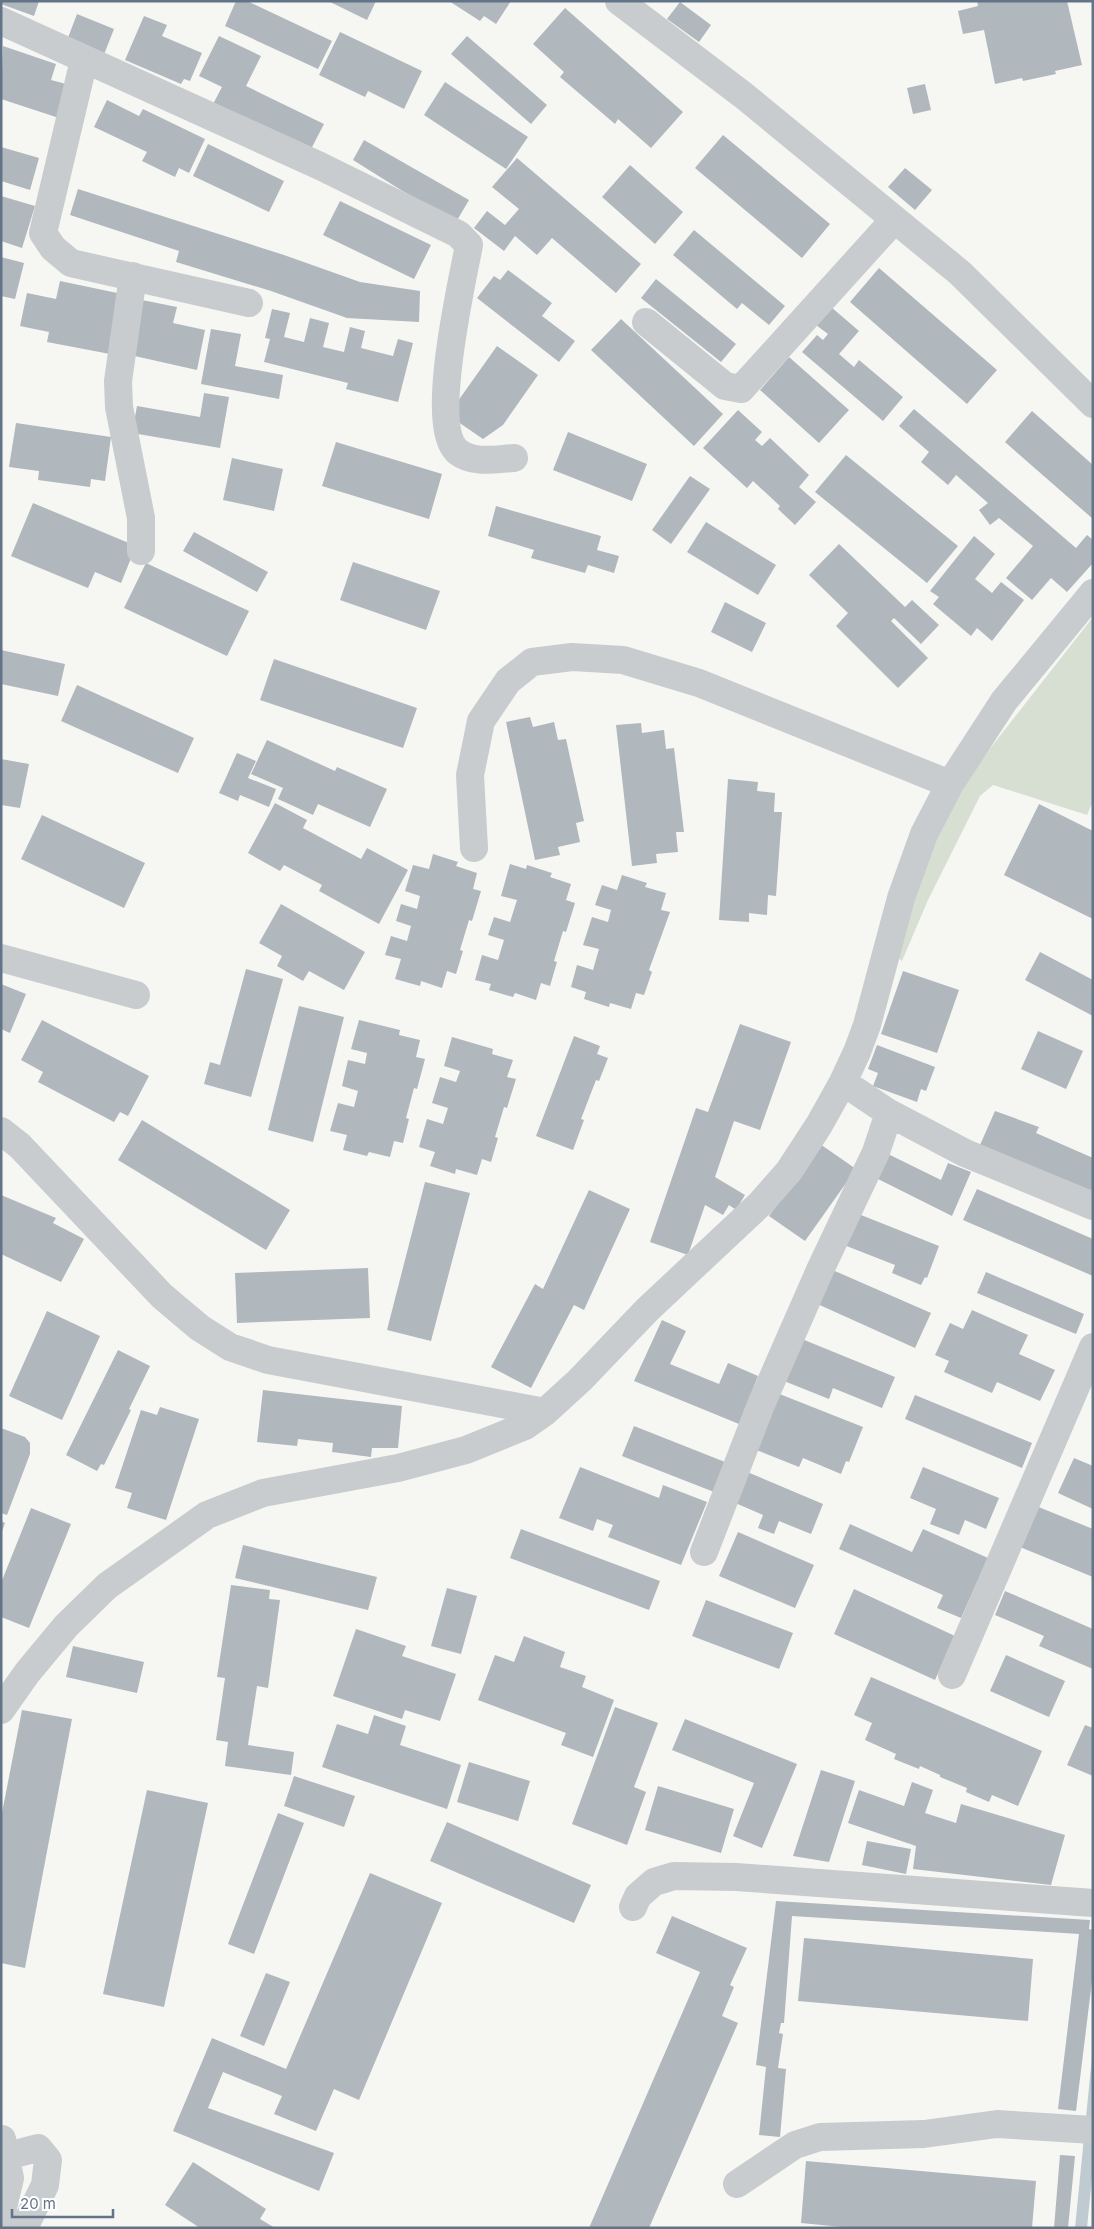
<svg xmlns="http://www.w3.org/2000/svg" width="1094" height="2229" font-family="Inter,sans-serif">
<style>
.green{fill:#d7dfd3}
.water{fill:#bfcbd1}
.building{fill:#b0b7bd}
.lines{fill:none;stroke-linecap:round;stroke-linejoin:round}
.minor{stroke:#c8cccf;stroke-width:28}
</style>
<rect width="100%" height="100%" fill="#f6f7f3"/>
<path class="green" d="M1093,617V801L1087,815L993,785L980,796L928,900L902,961L895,956L935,837L978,764Z"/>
<path class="water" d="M1093,2047V2167L1087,2228H1075Z"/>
<path class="building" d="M1,1H39L34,16L1,4Z
M236,1H247L332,41L318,69L225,26Z
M328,1H376L367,20Z
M449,1H511L496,24L484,16L480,21Z
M977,1H1067L1082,65L1055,71L1056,74L1023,81L1022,78L995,84L984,30L963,34L958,11L978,6Z
M680,2L711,25L699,42L667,19Z
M565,8L683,112L651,148L618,119L615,124L560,77L564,72L533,44Z
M77,14L114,29L103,57L66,43Z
M144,16L167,25L162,36L202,53L190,81L184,79L181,84L125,60Z
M340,32L422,71L404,109L368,91L365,97L319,75Z
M219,36L261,56L246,86L324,124L310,151L212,106L222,87L199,76Z
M467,36L547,105L531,124L451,54Z
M3,46L56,64L51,80L70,85L59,118L1,99Z
M445,82L528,137L506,169L424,115Z
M925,84L931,110L913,114L907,88Z
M107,100L139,116L143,109L205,139L189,173L179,168L175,177L142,161L147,152L94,127Z
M723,135L830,224L802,258L695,168Z
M364,140L469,200L456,222L401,190L353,160Z
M208,144L284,181L269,212L193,176Z
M1,147L39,158L30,190L1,181Z
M517,158L641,264L616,293L552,238L537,255L515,236L504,251L474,228L487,211L505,225L519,209L492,187Z
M630,165L683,212L655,244L602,197Z
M905,168L932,190L915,210L888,187Z
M78,189L284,255L360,282L420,291L419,322L347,318L271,291L176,262L179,251L70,215Z
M1,196L35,206L22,248L1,241Z
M340,201L431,245L414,279L323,235Z
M694,230L785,306L769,325L742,303L737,309L673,255Z
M1,257L24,263L15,299L1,296Z
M879,268L997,370L967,404L850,302Z
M508,270L552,303L542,316L575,341L559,362L477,298L494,276L500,280Z
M656,279L736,344L721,362L641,298Z
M60,281L122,294L110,354L47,342L49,332L20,326L27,293L56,299Z
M142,300L177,307L173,323L205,330L197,370L130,355Z
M831,307L859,331L839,354L854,367L859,360L903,397L883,421L802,352L817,335L823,340L828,334L816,325Z
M272,309L290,313L284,337L304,342L310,318L329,323L323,347L344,352L350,327L365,331L361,348L393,356L398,339L413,343L398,402L346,389L348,383L264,362L270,339L265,338Z
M621,319L723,414L694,446L591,350Z
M211,329L241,334L235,366L283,375L279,399L201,384Z
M497,346L538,375L503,425L483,439L448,415Z
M789,357L849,410L819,443L760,390Z
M204,393L229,397L220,448L132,433L137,406L200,417Z
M914,409L1076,548L1087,535L1093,540V563L1067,592L1051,578L1032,600L1006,578L1033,546L999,518L990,525L979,510L988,503L956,475L948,485L921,462L929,452L899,426Z
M738,410L762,432L755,440L762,446L770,438L809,475L799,487L816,502L795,525L778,509L780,506L753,481L747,488L703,448Z
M1032,411L1093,465V519L1005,442Z
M16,423L111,437L105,481L91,479L90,487L38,480L39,471L9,467Z
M568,432L647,464L632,501L553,470Z
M336,442L442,474L429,519L322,486Z
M846,455L958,546L927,583L815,492Z
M232,458L283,469L274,511L223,500Z
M690,476L710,489L671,544L652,530Z
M33,503L136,546L121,583L95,572L88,588L11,556Z
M496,506L601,536L597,550L619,556L614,573L588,565L585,573L531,558L534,550L488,536Z
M706,522L776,565L758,595L687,552Z
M194,532L268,572L257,592L183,551Z
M974,536L995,554L975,579L992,593L1001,582L1024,600L992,641L977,628L971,636L933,604L939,597L930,591Z
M839,544L905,607L912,600L939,625L921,644L894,618L891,621L928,658L898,688L836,626L848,613L809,575Z
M353,562L440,591L426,630L340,600Z
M146,563L249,611L227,656L124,608Z
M725,602L766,623L752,652L711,632Z
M1,650L65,664L58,696L1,684Z
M274,659L417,708L403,748L260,700Z
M77,685L194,738L178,773L61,721Z
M530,717L533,727L554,722L558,740L566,739L584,821L576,823L580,842L558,847L560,855L535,860L506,722Z
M641,723L642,733L664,730L666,749L674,748L684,832H676L678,852L656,854L657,863L632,866L616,725Z
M267,740L335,771L337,767L387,789L370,827L318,804L313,815L278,799L283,788L251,774Z
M237,753L256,761L248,778L276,789L269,807L240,795L238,801L219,793Z
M1,759L29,764L20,808L1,805Z
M728,779L758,782L757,791L775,793L774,812H782L776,896L768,895L767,915L749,913V922L719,920Z
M275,803L307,820L303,828L361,859L367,848L408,870L379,924L319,891L322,885L284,865L280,871L248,853Z
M1039,804L1093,831V919L1004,875Z
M42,815L145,863L124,908L21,859Z
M433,854L458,862L456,866L477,873L473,889L481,891L472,921L469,920L460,950L463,951L456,974L447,971L442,988L421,981L420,986L395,979L401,959L385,955L391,936L407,941L411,926L396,921L401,904L417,909L420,896L405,891L413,865L429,869Z
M510,864L526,869L527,865L552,873L550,877L571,884L566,900L575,903L566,932L563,931L554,961L557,962L550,986L541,983L536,1000L515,993L513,997L489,990L491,984L475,980L482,955L498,960L504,940L488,935L494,917L510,922L517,900L501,896Z
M622,875L647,883L645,887L666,893L661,910L670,912L649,970L652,972L644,995L636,993L631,1009L610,1003L609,1007L584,999L586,992L571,987L577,965L593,970L599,949L583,945L592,917L608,922L611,910L595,905L602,885L617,890Z
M281,904L365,952L344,990L309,971L303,981L277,966L282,956L259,943Z
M1040,952L1093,980V1016L1025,980Z
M246,969L283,979L251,1097L204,1084L210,1062L220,1065Z
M903,971L959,990L937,1053L881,1034Z
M1,984L26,994L10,1033L1,1029Z
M299,1006L344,1017L313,1142L268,1130Z
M42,1020L149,1076L128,1116L120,1112L114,1122L38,1082L43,1072L21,1060Z
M359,1020L400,1030L399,1035L420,1040L416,1057L425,1059L417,1089L414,1088L406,1118L409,1119L403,1143L394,1141L390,1157L369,1152L367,1156L343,1150L347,1135L330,1131L338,1103L354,1107L358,1091L342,1086L348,1060L365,1064L367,1053L351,1049Z
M740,1024L791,1042L760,1130L734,1121L715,1177L745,1195L736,1210L729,1205L723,1215L705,1205L688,1255L650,1242L696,1108L708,1112Z
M1038,1031L1083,1051L1066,1089L1021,1069Z
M574,1036L600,1046L597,1054L608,1058L599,1081L596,1080L581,1119L584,1120L573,1150L536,1136Z
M452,1037L493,1049L492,1054L513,1060L507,1077L516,1079L507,1108L504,1107L495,1137L498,1138L491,1162L482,1159L477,1175L456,1169L455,1174L430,1166L435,1152L419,1147L427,1119L443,1124L448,1108L432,1103L440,1077L456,1082L460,1071L444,1066Z
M877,1045L935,1067L926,1091L921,1089L917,1102L873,1086L878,1073L868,1069Z
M995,1111L1039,1127L1036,1133L1093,1158V1194L980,1145Z
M142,1120L290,1210L266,1250L118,1160Z
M820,1144L856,1169L805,1241L769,1216Z
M888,1154L941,1180L948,1163L971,1172L952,1216L876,1178Z
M425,1182L470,1193L431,1341L387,1330Z
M977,1189L1093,1239V1276L963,1220Z
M589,1190L630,1209L584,1310L574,1305L531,1388L491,1367L535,1284L543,1289Z
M1,1195L56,1218L53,1223L84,1239L61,1282L1,1254Z
M856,1213L939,1246L927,1278L925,1277L921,1285L892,1273L895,1265L844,1245Z
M368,1268L370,1318L237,1323L235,1273Z
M828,1268L931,1313L915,1348L813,1302Z
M986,1272L1084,1314L1076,1334L977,1293Z
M972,1310L1028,1335L1019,1354L1055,1370L1040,1401L997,1382L992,1393L944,1372L949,1361L935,1355L950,1323L963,1329Z
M47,1311L100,1336L62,1420L9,1396Z
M662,1320L686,1331L670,1364L719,1384L728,1363L758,1376L739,1424L634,1381Z
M797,1337L895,1377L882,1408L833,1388L829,1399L779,1379Z
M118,1350L150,1366L129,1409L131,1410L104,1465L101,1464L97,1471L66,1455Z
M263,1390L402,1406L398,1448H372L371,1457L332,1452L333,1443L298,1439L297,1446L257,1442Z
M777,1393L863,1427L849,1462L846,1461L841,1474L803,1458L799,1467L754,1449Z
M915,1395L1032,1443L1022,1468L905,1419Z
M160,1407L199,1419L166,1520L127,1508L132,1493L115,1488L141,1410L157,1415Z
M634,1426L725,1462L714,1492L622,1456Z
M1,1428L25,1437L30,1443V1454L7,1515L1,1513Z
M1074,1458L1093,1466V1509L1058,1493Z
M580,1467L659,1498L663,1485L707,1502L681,1565L608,1537L613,1525L597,1519L593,1531L559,1518Z
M923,1467L999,1498L986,1529L965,1520L959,1535L930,1524L936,1509L910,1498Z
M745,1471L823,1504L811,1534L779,1521L774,1534L758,1528L763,1515L733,1502Z
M1036,1506L1093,1529V1577L1020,1547Z
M31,1508L71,1524L29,1628L1,1617V1583Z
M1,1521L5,1523L1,1534Z
M850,1524L912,1552L923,1529L988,1558L961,1618L937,1608L943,1595L839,1549Z
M521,1529L660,1581L649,1610L510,1558Z
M738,1532L814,1565L795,1608L719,1576Z
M243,1545L377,1577L368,1610L235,1578Z
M231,1585L270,1590L269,1599L280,1600L268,1688L257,1686L248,1745L294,1752L291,1775L225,1766L228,1742L216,1740L225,1678L217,1677Z
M447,1588L477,1596L461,1654L431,1646Z
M854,1589L955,1636L935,1680L834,1634Z
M1005,1591L1093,1629V1669L1039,1646L1044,1636L995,1615Z
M706,1600L793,1633L779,1669L692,1636Z
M356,1629L406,1646L402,1656L456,1674L440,1721L405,1710L402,1719L333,1696Z
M524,1636L565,1652L560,1667L586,1676L582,1687L614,1700L593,1757L561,1745L566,1733L478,1700L495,1655L514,1662Z
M73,1646L144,1662L137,1693L66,1677Z
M1006,1655L1065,1681L1049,1717L990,1691Z
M871,1677L1042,1751L1018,1806L992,1795L989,1802L966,1792L967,1788L940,1777V1775L920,1766L919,1769L894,1759L896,1754L865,1740L872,1723L854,1715Z
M615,1707L658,1723L634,1787L646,1792L627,1845L572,1824Z
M22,1710L72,1719L25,1968L1,1963V1818Z
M374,1715L406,1726L400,1745L461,1765L447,1809L322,1767L337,1724L368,1734Z
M685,1719L797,1764L762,1848L733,1836L754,1783L672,1750Z
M1085,1725L1093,1728V1776L1067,1765Z
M469,1762L530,1781L518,1821L457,1802Z
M821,1770L855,1781L829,1862L793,1856Z
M294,1776L355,1796L344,1827L284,1806Z
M912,1782L933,1790L925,1813L956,1823L961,1804L1065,1835L1051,1885L913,1869L916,1846L848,1823L859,1790L904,1806Z
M658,1786L734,1809L721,1853L645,1830Z
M147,1790L208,1803L164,2007L103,1994Z
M278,1813L304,1823L254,1954L228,1944Z
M447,1822L591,1885L574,1923L430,1861Z
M867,1841L911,1849L906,1874L862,1865Z
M370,1873L442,1903L359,2100L334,2089L316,2131L274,2114L282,2096L223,2072L208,2108L334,2153L319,2191L173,2131L212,2038L286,2069Z
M776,1901L1090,1920L1089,1929L1093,1930V1973L1076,2111L1058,2109L1079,1934L792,1916L784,2023H781L779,2033L783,2034L778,2068L786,2069L780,2137L759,2135L766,2067L756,2065Z
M672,1916L747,1948L730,1985L734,1987L722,2016L738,2023L649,2228H589L700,1972L656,1953Z
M804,1938L1033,1959L1028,2021L798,2001Z
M266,1973L290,1982L264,2046L240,2036Z
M1060,2155L1075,2156L1068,2228H1054Z
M806,2161L1036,2181L1032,2228H852L801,2223Z
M193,2162L266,2209L260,2219L275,2228H200L165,2205Z"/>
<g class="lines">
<path class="minor" d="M619,1L743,95L960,273L1093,404
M1,21L320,166L458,234L469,245C462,283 428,427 458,452C474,464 495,459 514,458
M84,60L43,233L53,248L71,263L249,303
M133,276L118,381L119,407L141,518V551
M646,322L725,386L741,389L894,220
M474,848L470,775L481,721L508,681L532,662L572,657L623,660L699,683L950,784
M1,958L136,995
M843,1082L889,1113L965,1153L1093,1206
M1,1131L20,1146L162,1296L200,1328L230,1347L268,1360L545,1412
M704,1552L760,1407L820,1270L876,1152L889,1113
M952,1675L1093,1347
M1,1710L27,1673L66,1626L107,1586L207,1515L263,1493L398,1468L466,1450L525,1426L545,1412L580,1380L647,1310L760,1204L789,1171L819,1125L843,1082L857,1052L867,1025L901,898L924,834L950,784L1004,701L1093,593
M633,1907L638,1896L654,1882L674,1876L736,1877L1093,1903
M7,2156L38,2148L48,2160L45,2185L24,2228
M737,2184L795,2145L820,2137L924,2134L997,2124L1093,2130
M1,2216L10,2178L2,2139"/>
</g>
<rect width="1094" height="2229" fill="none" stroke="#627487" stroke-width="5"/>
<path d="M12 2209v8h101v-8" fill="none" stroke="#627487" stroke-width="2.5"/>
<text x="20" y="2209" font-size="15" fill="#627487" stroke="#ffffff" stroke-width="4" paint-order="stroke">20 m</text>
</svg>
